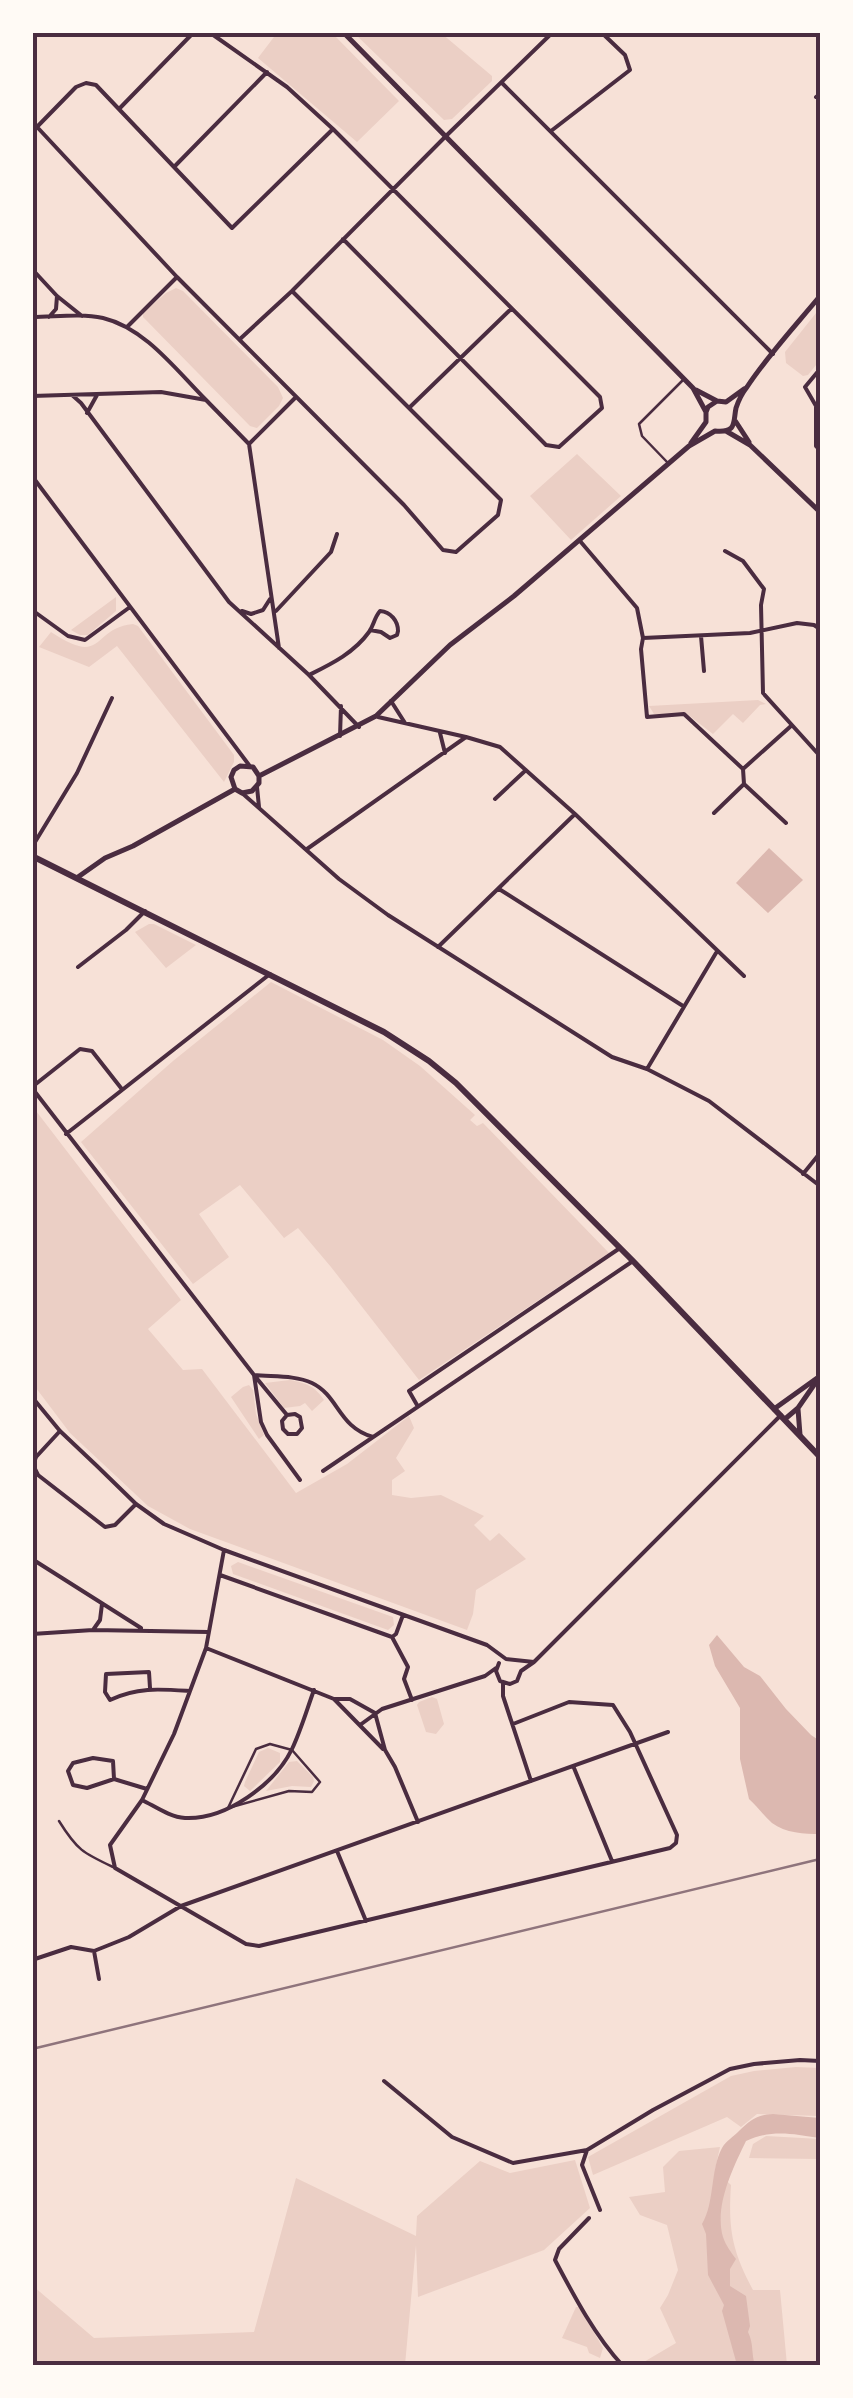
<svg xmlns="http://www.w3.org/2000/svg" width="853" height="2398" font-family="Mulish,sans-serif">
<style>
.green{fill:#ebcfc5}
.water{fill:#dcb8b0}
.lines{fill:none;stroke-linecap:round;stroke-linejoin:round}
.service{stroke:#4a2c40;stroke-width:2.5}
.minor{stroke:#4a2c40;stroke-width:4}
.tertiary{stroke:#4a2c40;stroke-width:5}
.secondary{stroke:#4a2c40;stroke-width:6}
.rail{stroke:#8f747c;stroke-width:2.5}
.neatline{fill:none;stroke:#4a2c40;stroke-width:4}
</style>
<rect width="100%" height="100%" fill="#f7e1d7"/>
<path class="green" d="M277,33H332L399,101L357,142L258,58Z
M354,33H441L492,76V81L452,119L444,120Z
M176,288L183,291L278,387L283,398L279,406L257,428L250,426L143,317V313L166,293Z
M820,308V360L808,375L803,376L786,363L785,352Z
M577,454L621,496L571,540L530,496Z
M116,597V611L88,635H80L71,630Z
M133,624L138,626L234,755V762L224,782L117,646L89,667L39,647L51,632C105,668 91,628 133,624Z
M758,700L766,704L760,705L743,723L733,714L713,734L687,714H654L649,706Z
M149,924H154L196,945L166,968L135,932Z
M271,982L383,1040L420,1066L475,1115L470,1120L477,1126L483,1123L609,1253L419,1380L331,1267L298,1228L284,1238L240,1185L199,1214L229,1257L193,1284L81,1142L173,1061Z
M33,1107L181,1300L148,1329L183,1370L202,1369L296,1493L347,1464L409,1416L414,1428L396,1458L405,1471L392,1480V1495L411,1498L441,1495L484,1516L474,1525L490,1541L499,1533L526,1559L476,1590L473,1614L467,1630L190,1529L148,1506L70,1433L33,1384Z
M290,1380C306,1383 315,1386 324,1400L312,1411L305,1403L300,1406L284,1408L265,1383Z
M249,1385L253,1390L256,1414L264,1435L259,1439L231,1397L243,1387Z
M238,1562L393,1617L394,1625L388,1630L233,1574L231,1566Z
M432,1697L437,1699L444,1724L436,1734L426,1732L417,1705L419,1702Z
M268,1748L280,1753V1762L250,1791L244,1786L245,1782L259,1752Z
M297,1761L313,1777L314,1781L311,1787L292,1786L266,1791L289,1762Z
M796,2067L820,2068V2116L757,2114L741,2127L727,2117L593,2175L588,2157L731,2076L754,2071Z
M766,2136L820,2139V2163L819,2159L749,2158L753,2144Z
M720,2147L715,2170L731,2185C728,2229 732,2251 753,2290H780L787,2365L637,2366L676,2343L660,2308L668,2295L678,2270L667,2225L640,2215L629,2197L665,2192L663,2167L679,2151Z
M575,2160L590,2208L544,2250L418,2297L416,2245L405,2365H33V2286L94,2338L254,2332L296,2178L416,2236L417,2216L480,2161L510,2173Z
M576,2307H579L603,2348L600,2358L589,2353L587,2347L562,2338Z"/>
<path class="water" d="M769,848L803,880L768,913L736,883Z
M717,1635L744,1667L760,1676L786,1709L811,1735L820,1741V1834C805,1834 785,1833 772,1823C764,1816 758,1807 749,1799L740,1759V1708L715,1666L709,1645Z
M773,2114L820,2118V2138C792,2134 773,2129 746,2141C733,2168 714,2206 723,2237C726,2246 731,2252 736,2259L730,2269V2286L746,2296L750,2326L748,2332C754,2344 751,2354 755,2365H737L722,2311L724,2305L708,2275L706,2234L702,2224C715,2202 710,2170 722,2148C725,2142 734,2136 739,2131C751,2120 756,2115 773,2114Z"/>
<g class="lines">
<path class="service" d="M668,463L642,436L639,424L683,380
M270,1744L292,1750L320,1782L312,1792L289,1791L228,1808L256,1749Z
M59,1821C77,1850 83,1853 113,1867"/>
<path class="minor" d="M209,32L287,87L333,129L600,397L602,408L559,447L546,445L343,239
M502,83L773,354
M816,97L820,94
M119,109L194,32
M38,128L177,277L404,505L443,550L456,552L498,515L501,500L292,291
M551,131L630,70L625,55L601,32
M32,132L76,87L86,83L96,85L232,228L333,129
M174,167L267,72
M32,269L57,296L82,316
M32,317C55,317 80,313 103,318C145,328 176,370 206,400
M49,317L56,309L57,296
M127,327L177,277
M240,339L292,291L446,136L553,32
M820,369L805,387L816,406V446L820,450
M72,395L81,403L229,602L309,675L359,727
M32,396L161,392L206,400L249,444L279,648
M410,407L511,309
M87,413L97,395
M249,444L295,398
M32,476L249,765
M580,541L637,608L643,638L641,649L647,717L684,714L743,769L791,726
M725,551L743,561L764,589L761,605L763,693L820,756
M32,610L68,636L85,640L130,607
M242,611L251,614L263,610L270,599
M276,611L331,552L337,534
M701,636L704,671
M643,638L750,633L797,623L814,625L820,629
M309,675C331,664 354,653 369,632C374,625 374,618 380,611C391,612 398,621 398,631L397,635L390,638L381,632L370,630
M391,701L405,723
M378,717L466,737L500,747L575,814L744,976
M440,733L445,753
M340,736L341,706
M743,769L744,784L786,823
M257,787L259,807
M242,793L339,879L388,915L612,1057L647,1069L709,1101L820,1186
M495,799L526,770
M714,813L744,784
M32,847L77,773L112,698
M307,849L466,737
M499,889L683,1006
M438,947L575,814
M78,967L126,930L145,911
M647,1069L716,953
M32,1087L80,1049L92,1051L121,1088
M32,1088L254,1375C272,1377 295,1375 312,1383C339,1396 338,1427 373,1437
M66,1134L270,974
M803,1174L820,1153
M32,1397L60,1431L97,1466L136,1504L164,1524L224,1550L487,1645L506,1659L534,1662
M417,1405L409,1391L620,1248
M287,1415L282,1421L283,1429L288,1434H297L302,1428L300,1417L295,1414L287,1415L254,1375L261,1422L267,1435L300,1480
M60,1431L36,1457L33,1465L38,1475L105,1527L115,1525L136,1504
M323,1471L633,1261
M224,1550L206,1648L174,1734L142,1800L110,1845L115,1868L246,1944L259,1946L670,1848L676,1843L677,1835L630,1732L613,1705L569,1702L513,1724
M32,1559L141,1628
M220,1575L392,1637L396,1634L403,1615
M93,1630L100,1620L102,1604
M32,1634L93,1630L208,1632
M392,1637L408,1667L404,1679L412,1700
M206,1648L334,1699H350L375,1713L385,1750L395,1767L418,1822
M499,1663L496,1671L500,1681L510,1684L517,1681L521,1671L534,1662L781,1415
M503,1683V1696L531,1781
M150,1688L149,1672L106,1674L105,1692L110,1700C137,1687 160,1689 189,1691
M334,1699L383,1749
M360,1725L382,1709L485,1676L496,1668
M574,1768L612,1861
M114,1779L113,1761L93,1758L73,1763L68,1771L73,1785L87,1788L114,1779L147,1789
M142,1800C156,1807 170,1817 185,1818C226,1820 275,1784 292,1749C301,1730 307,1709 314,1690
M337,1851L366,1921
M94,1951L99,1979
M32,1960L71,1947L94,1951L129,1937L181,1906L668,1732
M384,2081L452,2137L513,2163L587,2150L653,2110L730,2069L754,2064L800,2060L820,2061
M587,2150L582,2165L600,2210
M589,2218L559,2249L555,2260C574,2296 595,2336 623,2366"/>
<path class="tertiary" d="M343,32L693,388L706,412
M696,390L717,401
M736,422L749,442
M726,431L750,445L820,512
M691,443L706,422V412L708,407L717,401L726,402L744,389
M259,776L376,716L450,645L514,596L689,446L715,431C737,433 733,423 736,408C738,402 743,392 747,387C768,355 796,325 820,296
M235,789L231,777L234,770L240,766L253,767L259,776
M235,789L242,793L252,791L259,783V776
M78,877L105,858L133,846L235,789
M774,1409L820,1376
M798,1409L800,1435
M785,1419L798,1408L816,1382"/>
<path class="secondary" d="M32,856L384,1032L429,1061L456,1083L633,1261L820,1457"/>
<path class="rail" d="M32,2049L820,1859"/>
</g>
<rect width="853" height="2398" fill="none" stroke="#fffaf5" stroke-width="70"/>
<rect x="35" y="35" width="783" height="2328" class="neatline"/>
</svg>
